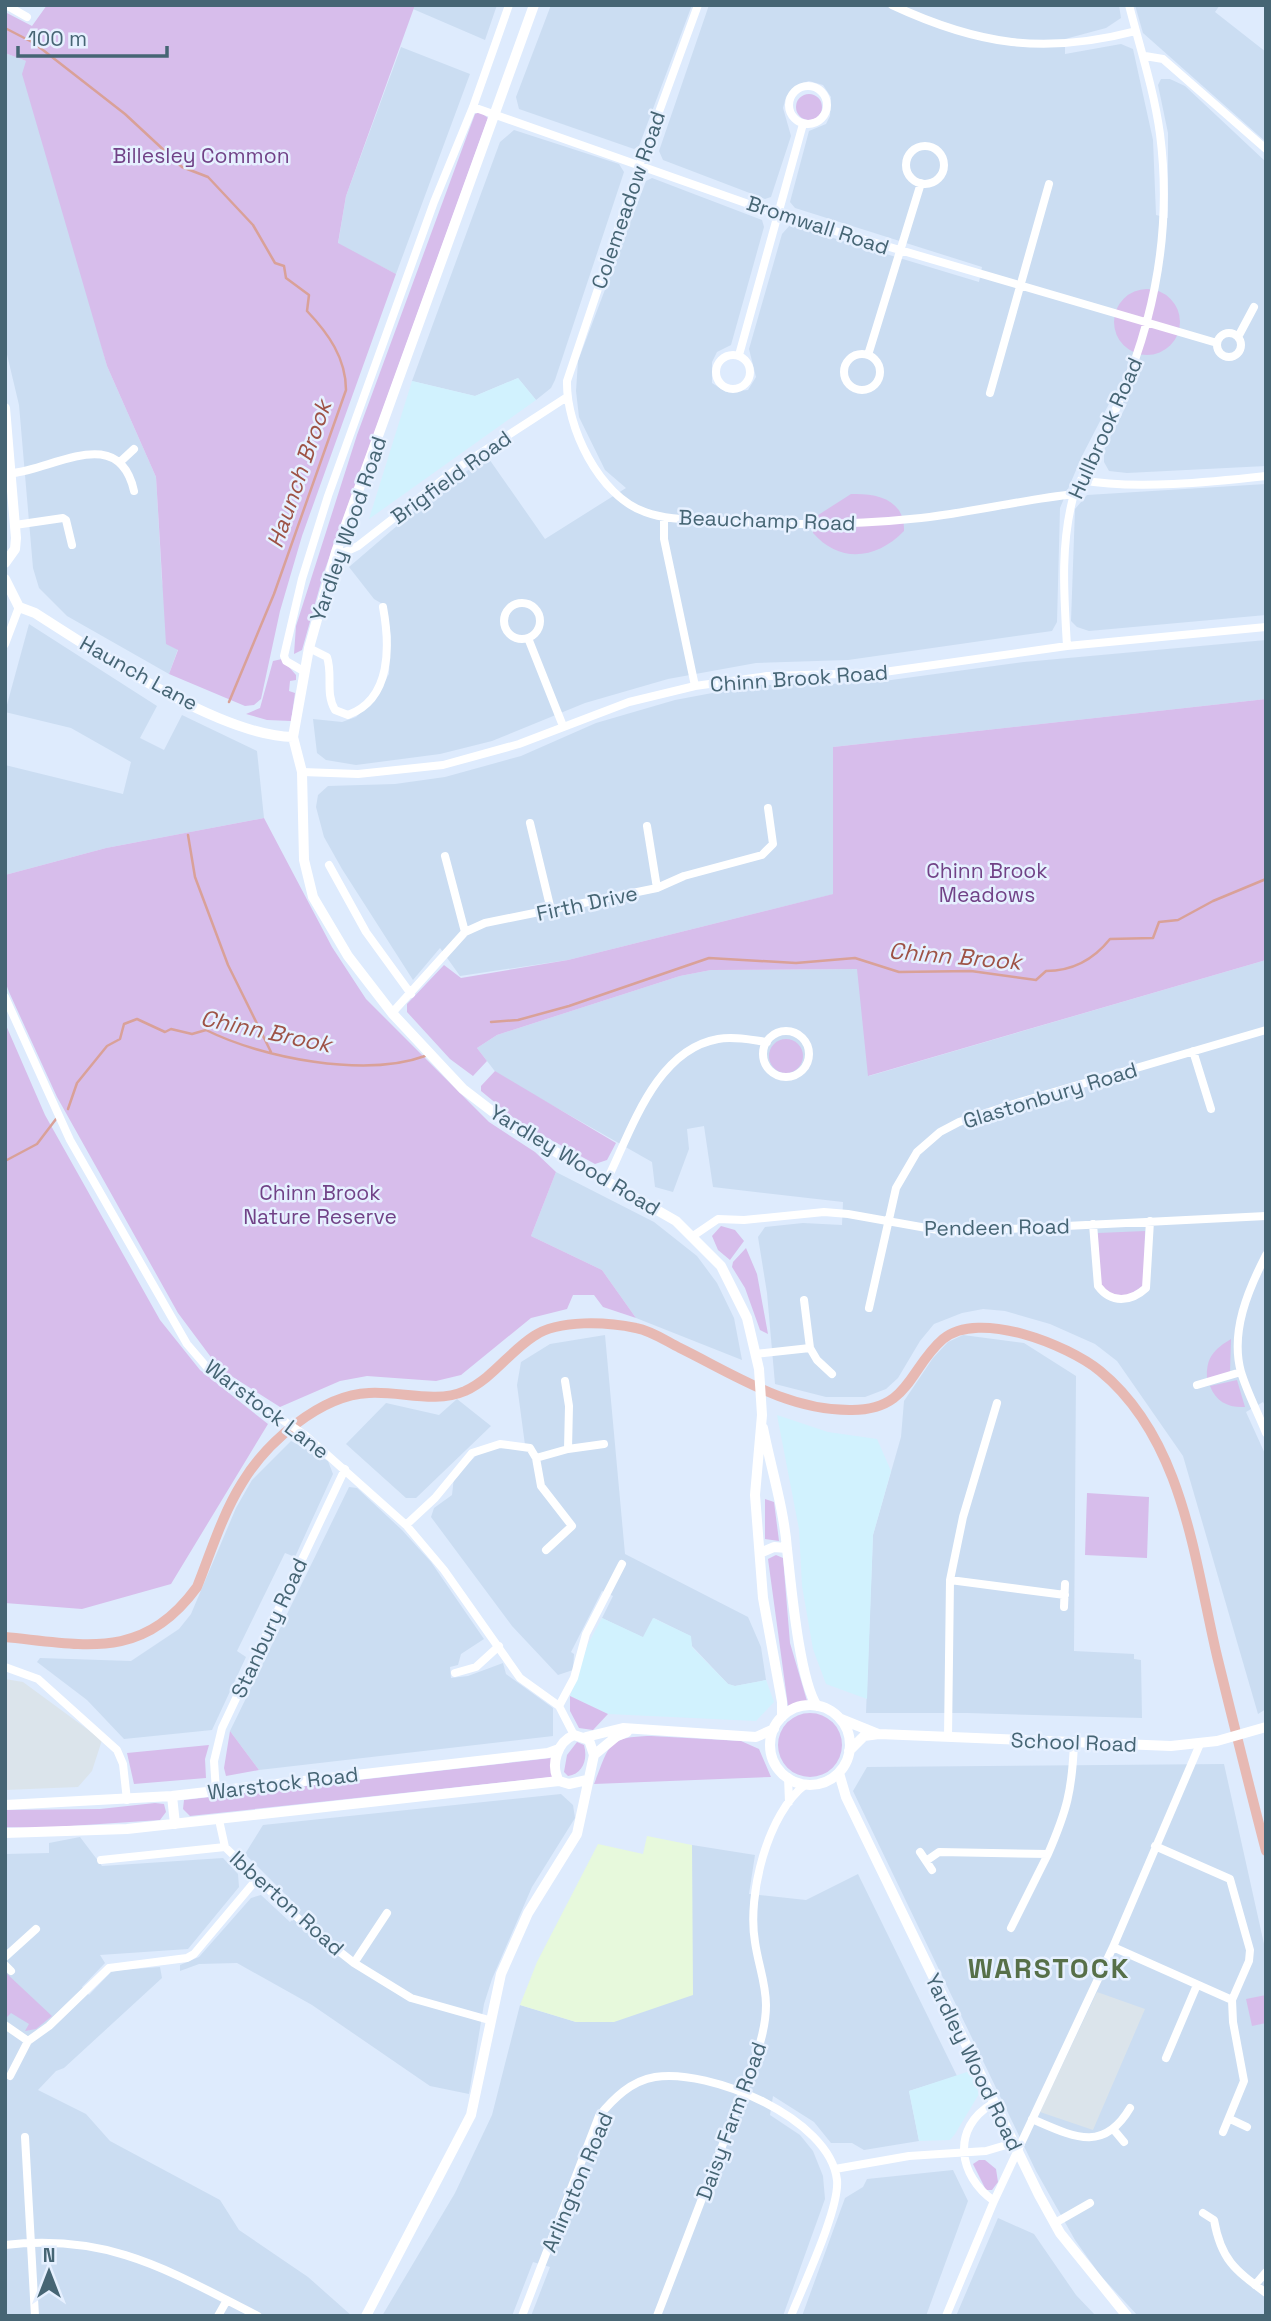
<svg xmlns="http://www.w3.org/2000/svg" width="1271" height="2321" font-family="'Space Grotesk',sans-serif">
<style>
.residential{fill:#cbddf2}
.commercial{fill:#d1f2fe}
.industrial{fill:#dbe4eb}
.education{fill:#e7f9dc}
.green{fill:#d7bdeb}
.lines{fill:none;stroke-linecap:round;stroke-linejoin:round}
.stream{stroke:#d9a198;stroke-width:2.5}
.canal{stroke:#e7b9b3;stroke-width:10}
.street{stroke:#fff;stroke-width:8}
.secondary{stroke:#fff;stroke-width:10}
.labels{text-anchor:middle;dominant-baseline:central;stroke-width:5;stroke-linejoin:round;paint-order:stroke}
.park-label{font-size:21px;fill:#714287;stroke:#e6f0ff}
.street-label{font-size:21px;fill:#466574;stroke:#e6f0ff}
.water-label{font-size:23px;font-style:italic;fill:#9e5346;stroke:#e6f0ff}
.district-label{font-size:28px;font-weight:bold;letter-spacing:2px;fill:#577049;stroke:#e6f0ff}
</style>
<rect width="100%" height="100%" fill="#deebfd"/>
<path class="residential" d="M415,5H497L485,40L413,9Z
M551,5H692L639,146L634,149L519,109L516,97Z
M709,5H1119L1121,18L1106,28L1065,39V54L1121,44L1133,49L1153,140L1156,215L1168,218V133L1158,85L1161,79H1170L1185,86L1266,162V466L1127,473L1109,471L1104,462V450L1127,404L1112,398L1082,456L1060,508L1057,622L1052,631L848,660L756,663L668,679L585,703L492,741L440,754L356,765L326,760L317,753L313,719L342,722L356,717L375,698L389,674L391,637L386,606L374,599L349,567L419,507L487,456L545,539L626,488L605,470L579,417L576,391L578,361L646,181L652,178L762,220L764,227L731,345L717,352L712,362V383L726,392L748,390L756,377L749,349L782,234L790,225L979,282L982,267L795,208L790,202L809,131L826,124L830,116L831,97L823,85L809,81L800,84L786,97L783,108L791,136L771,197L765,199L663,160L659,151Z
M1135,5H1220L1215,12L1266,52V142L1143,33Z
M401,47L470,74L396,274L338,244L346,196Z
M5,53L26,61L107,366L156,477L162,581L178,649L169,674L67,616L39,588L33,568L19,405L5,346Z
M514,130L619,164L624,172L555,380L551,388L536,400L518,378L475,396L412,381L500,142Z
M1266,484V615L1089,631L1077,627L1071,621L1075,509L1087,495Z
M29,624L157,706L140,738L164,750L182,715L257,751L264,818L106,848L5,875V765L123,794L131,762L71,728L5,712Z
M1266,640V699L833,747L834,894L568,960L460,976L440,948L413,980L342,869L324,837L316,807L318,795L328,786L395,784L445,777L521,756L596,723L675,700L755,685L869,683L1024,662Z
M1266,960V1408L1263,1402L1246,1412L1266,1456V1709L1258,1714L1183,1456L1117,1361L1095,1344L1050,1324L1005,1311L983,1309L962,1313L934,1324L920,1341L898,1378L886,1389L865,1397H826L775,1384L767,1293L758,1237L765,1227L803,1223L842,1225L843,1202L713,1187L704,1126L687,1129L689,1149L673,1192L655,1187L652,1162L497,1074L477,1048L497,1035L680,976L711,970L858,969L869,1076Z
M556,1172L654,1222L697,1256L717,1283L734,1318L742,1360L636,1318L602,1270L531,1236Z
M605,1335L625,1554L748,1617L761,1647L766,1680L735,1686L728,1684L692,1646L690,1636L654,1618L644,1638L602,1618L613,1596L602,1591L571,1652L574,1654L573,1670L558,1675L512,1626L431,1517L434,1508L452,1495L454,1477L482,1450L525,1445L517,1385L521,1362L550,1344Z
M963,1335L1024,1343L1076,1376L1074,1651L1134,1654V1659L1141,1660L1142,1718L967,1713H866L873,1535L901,1437L904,1401L933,1358L948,1342Z
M457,1399L491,1426L416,1498H406L346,1444L386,1403L439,1415Z
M291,1441L328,1461L333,1474L295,1557L285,1553L237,1651L246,1657L212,1730L124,1739L87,1700L37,1662L40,1658L131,1661L179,1629L191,1614L236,1508L252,1480Z
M349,1487L357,1488L402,1530L431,1562L484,1639L461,1654L458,1665L450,1667L451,1678L468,1676L503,1663L506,1674L553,1708V1736L259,1770L230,1731Z
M1224,1764L1266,1953V2316H1138L1100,2275L1075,2240L1036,2171L853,1791L867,1767Z
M561,1794L573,1805L575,1818L532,1887L492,1979L484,2004L469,2094L430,2086L312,2005L237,1963L199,1964L180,1971V1965L199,1957L251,1898L261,1895L290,1922L301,1910L245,1854L263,1825Z
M80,1837L102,1866L223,1858L238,1874L239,1887L188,1949L100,1955L105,1963L82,1987L89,1995L111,1972L120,1970L160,1967L162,1978L64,2068L56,2071L38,2090L86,2114L110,2141L220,2200L239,2230L308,2277L352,2316H5V1854L49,1853V1843Z
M692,1845L755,1855L749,1894L806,1900L858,1874L957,2076L909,2091L919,2141L864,2150L852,2143H831L814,2122L773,2096L770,2115L800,2135L813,2151L823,2176L825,2199L783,2316H531L550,2267L533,2262L512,2316H382L455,2193L492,2115L520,2005L576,2022L691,1894Z
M953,2170L968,2201L926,2316H802L845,2198L863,2187L867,2179Z
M998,2218L1034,2234L1076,2295L1096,2316H956Z"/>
<path class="commercial" d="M518,378L536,400L369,519L412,381L475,396Z
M777,1415L828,1432L877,1439L891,1471L873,1535L867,1699L826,1684L813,1649L802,1586L799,1529Z
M602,1618L643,1637L653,1618L691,1636L692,1647L728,1684L735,1686L766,1680L774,1702L756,1721L608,1714L570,1696L588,1644Z
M970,2071L979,2094L955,2134L950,2140L919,2141L909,2091Z"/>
<path class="industrial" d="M5,1679L23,1682L102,1740L92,1771L78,1787L5,1790Z
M1097,1992L1145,2009L1093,2130L1040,2112Z"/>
<path class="education" d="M647,1836L692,1845L693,1995L614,2022H576L520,2005L537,1962L598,1844L643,1854Z"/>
<path class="green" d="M47,5H415L346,196L338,243L396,274L302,536L280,611L261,699L254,705L245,706L169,674L178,650L166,644L156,477L107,366L22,74L26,61L5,53V12L32,26Z
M796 107a13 13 0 1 1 26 0a13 13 0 1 1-26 0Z
M480,112L488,118L324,572L302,650L294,654L296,626L357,435L475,114Z
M1114 322a33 33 0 1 1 66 0a33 33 0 1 1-66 0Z
M851,494C878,493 905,500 904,531C877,559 840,564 813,533L815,517Z
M282,659L296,675V680L290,681L289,691L295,693L291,721L267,720L246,714L260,708L273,661Z
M1266,699V960L868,1076L857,969L711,970L680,976L497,1035L477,1048L487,1061L473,1076L450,1059L407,1012V1004L444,965L461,978L568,960L833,894V747Z
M264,818L332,947L366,999L489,1122L535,1152L556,1172L531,1236L602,1270L636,1318L603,1307L594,1295H573L567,1309L531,1318L461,1375L436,1381L367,1376L340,1381L280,1407L219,1368L178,1313L57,1097L9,992L5,981V875L106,848Z
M5,1023L45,1115L160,1320L200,1370L268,1424L171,1584L82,1609L5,1603Z
M769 1056a17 17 0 1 1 34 0a17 17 0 1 1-34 0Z
M495,1071L616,1143L607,1160L595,1164L520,1123L481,1091V1086Z
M721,1226L735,1230L744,1241L730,1260L718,1250L712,1236Z
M1145,1231L1144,1285L1125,1298L1105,1292L1099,1281L1098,1233Z
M746,1248L757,1274L768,1334L760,1330L745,1288L732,1267L733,1262Z
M1231,1339L1230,1372L1207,1379C1206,1358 1213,1350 1231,1339Z
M1237,1380L1245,1407C1229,1408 1216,1402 1210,1386Z
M1087,1493L1149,1497L1147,1558L1085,1555Z
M765,1499L774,1502L779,1541L765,1539Z
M776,1555L783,1558L790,1643L807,1701L788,1706L768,1559Z
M570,1696L608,1714L593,1730L579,1728L570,1711Z
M778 1745a32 32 0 1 1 64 0a32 32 0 1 1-64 0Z
M230,1731L259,1770L226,1776L224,1768Z
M651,1736L741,1741L759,1749L771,1777L594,1784C610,1745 606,1737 651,1736Z
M577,1742L584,1745C588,1759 583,1774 568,1776L564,1772L567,1755Z
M209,1745L205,1759L206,1778L134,1784L127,1753Z
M551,1758L552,1777L190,1816L183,1809L184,1800Z
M155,1803L164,1804L166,1812L160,1820L40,1828L5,1827V1810L100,1809Z
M5,1972L52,2016L36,2029L25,2031L29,2024L11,2013L5,2019Z
M1266,1995V2023L1252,2026L1246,1999Z
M979,2160H985L996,2169L998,2182L992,2190H986L973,2164Z"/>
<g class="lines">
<path class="stream" d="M5,28L34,43L125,114L182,167L208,177L253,225L275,263L284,266L286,278L309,295L307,311C328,333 346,358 346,390L274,594L229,702
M188,835L195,877L228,965L271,1052
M491,1022L518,1020L569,1006L709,958L796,963L855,958L899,972L971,971L1036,980L1046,971C1072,971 1094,959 1110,939L1153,938L1159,922L1178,920L1213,901L1266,879
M68,1109L77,1083L107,1046L120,1039L124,1024L137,1019L165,1032L171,1029L192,1034L206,1030C262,1058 365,1078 425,1056
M5,1161L37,1144L56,1119"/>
<path class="canal" d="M5,1637C86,1645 143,1661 197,1587C211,1552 222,1515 242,1483C266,1443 320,1395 369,1393C401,1391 435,1404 465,1391C493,1378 509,1352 534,1336C559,1319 608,1322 636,1328C652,1331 666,1341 680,1348C735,1375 788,1411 852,1410C910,1410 909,1368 943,1339C979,1309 1068,1345 1100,1371C1183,1439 1194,1558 1217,1656C1233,1721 1249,1786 1266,1851"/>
<path class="street" d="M6,5L27,17
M698,5L640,164L567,381C566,427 599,496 645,512C669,521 698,519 724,521C790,526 855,525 921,518C972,512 1022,500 1074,494
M892,5C978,45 1044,55 1136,31
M1145,56L1163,59L1266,149
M789 105a19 19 0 1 1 38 0a19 19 0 1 1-38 0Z
M473,107L777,214L1217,343
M906 165a19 19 0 1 1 38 0a19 19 0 1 1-38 0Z
M1217 345a12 12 0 1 1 24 0a12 12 0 1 1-24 0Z
M1238,337L1254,307
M844 372a18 18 0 1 1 36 0a18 18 0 1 1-36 0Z
M716 372a17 17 0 1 1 34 0a17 17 0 1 1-34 0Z
M739,355L803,124
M868,355L921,183
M990,393L1049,184
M120,462L134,449
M13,473C56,468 119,424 134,491
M1081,480C1134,490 1212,482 1266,476
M664,517V539L695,686
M15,525L63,518L66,520L72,545
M336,552H345L358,546L459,467L567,397
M504 621a18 18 0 1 1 36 0a18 18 0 1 1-36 0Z
M528,638L563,726
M5,644L19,607
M1067,646C1064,595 1060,544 1074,494C1137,380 1177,266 1160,134C1154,90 1140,48 1129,5
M309,648L327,657C333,675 325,693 335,710L348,715C392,699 390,645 383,607
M305,672L286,661L284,656L302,579L328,496L434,202L473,107L509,5
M302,772L358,774L443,765L519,744L629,702L695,686L767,676L877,673L1067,646L1266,627
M530,823L551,910
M647,826L657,888
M445,856L465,932
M329,865L366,932L411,994
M5,997L70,1140L187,1344L211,1372L305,1435L406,1525L444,1570L520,1678L559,1706L574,1735
M392,1013L465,932L485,923L657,888L684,876L762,855L773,844L768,808
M763 1054a23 23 0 1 1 46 0a23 23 0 1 1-46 0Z
M1193,1051L1211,1109
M606,1182C631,1132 655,1050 718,1039C734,1036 751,1040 767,1042
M1093,1224L1098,1286C1111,1304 1131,1302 1146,1288L1150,1221
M693,1236L718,1219L744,1220L824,1212L848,1214L949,1232L1266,1216
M1266,1255C1248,1290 1230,1332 1241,1372C1247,1392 1258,1413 1266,1433
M869,1308L896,1188L917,1152L940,1132L959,1122L1010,1105L1266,1030
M810,1348L817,1360L832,1374
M755,1354L810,1348L804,1300
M1197,1385L1241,1372
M568,1449L604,1444
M536,1458L568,1449L569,1406L565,1381
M406,1525L435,1498L472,1453L500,1444L530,1448L536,1458L541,1486L572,1526L546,1550
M950,1580L1065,1595
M1064,1607L1065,1584
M5,1667L38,1679L117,1750L123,1764L127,1800
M455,1673L476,1667L499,1646
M559,1706L574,1678L586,1634L622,1564
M948,1737L950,1580L963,1517L997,1403
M788,1777L789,1802
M216,1791L214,1761L222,1728L345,1469
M219,1820L225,1847L302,1922L354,1963L411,1998L489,2020
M1155,1846L1230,1879L1250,1950L1249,1961L1232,2000L1233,2022L1244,2081L1223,2132
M920,1852L932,1870
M101,1860L225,1847
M926,1861L939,1852L1048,1854C1067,1810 1072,1791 1074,1743
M1011,1928L1048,1854
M1113,1947L1232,2000
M5,1957L36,1929
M354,1963L387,1913
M5,1965L11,1971
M5,2025L28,2041L49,2026L109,1968L187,1958L194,1954L256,1880
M1166,2058L1197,1985
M10,2076L28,2041
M992,2104C951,2128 958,2176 994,2201
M1032,2119C1072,2136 1103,2154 1130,2108
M1230,2119L1247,2127
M1114,2130L1124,2142
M25,2137L35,2316
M835,2169L909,2156L986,2151L1013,2143
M1203,2213L1214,2220C1221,2260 1235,2270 1266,2293
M1055,2223L1090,2203
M5,2245C110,2233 169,2271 258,2316
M1255,2285L1266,2272
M218,2316L227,2300
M522,2316L599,2116C614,2098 631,2081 655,2077C709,2068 830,2118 837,2180C840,2208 803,2286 791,2316
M657,2316L754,2063C760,2044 766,2025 766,2005C766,1983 758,1964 755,1942C747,1896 767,1813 806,1784
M946,2316L994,2201L1113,1947L1200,1744"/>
<path class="secondary" d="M534,5L336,552L309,648L293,737L302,772L304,860L313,897L348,956L392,1013L463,1089L514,1128L676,1221L721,1266L747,1318L759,1369L762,1415L755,1495L763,1598L782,1702V1717
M5,408L16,538L15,549L5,563
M5,579L19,607L35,613C98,653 220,736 293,737
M763,1428C771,1468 784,1509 787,1549C791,1583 799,1679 817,1706
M760,1553L774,1547L787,1548
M770 1745a40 40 0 1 1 80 0a40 40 0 1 1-80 0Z
M841,1719L878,1734
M586,1737L623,1728L756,1737L774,1729
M849,1751L864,1736L879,1734L1171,1746L1217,1741L1266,1727
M594,1755L617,1736L627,1732
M839,1773L846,1797L1039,2195L1060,2233L1127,2316
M172,1796L175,1824
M5,1805L172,1796L548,1753L559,1749
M5,1833L127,1829L559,1781
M366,2316L471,2115L501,1974L528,1913L577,1834L594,1755L589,1740L574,1735C557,1742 550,1765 559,1781L569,1784L587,1780"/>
</g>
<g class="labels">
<g class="park-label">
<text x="201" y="155">Billesley Common</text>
<text x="987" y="870">Chinn Brook<tspan x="987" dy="24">Meadows</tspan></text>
<text x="320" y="1192">Chinn Brook<tspan x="320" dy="24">Nature Reserve</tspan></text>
</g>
<g class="street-label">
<text transform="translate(628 200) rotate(-71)">Colemeadow Road</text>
<text transform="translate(818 225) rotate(18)">Bromwall Road</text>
<text transform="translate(1105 428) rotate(-66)">Hullbrook Road</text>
<text transform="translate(451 477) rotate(-36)">Brigfield Road</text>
<text transform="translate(767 520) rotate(2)">Beauchamp Road</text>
<text transform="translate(348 529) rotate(-71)">Yardley Wood Road</text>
<text transform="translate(139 673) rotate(29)">Haunch Lane</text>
<text transform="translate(799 678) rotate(-4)">Chinn Brook Road</text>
<text transform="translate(587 903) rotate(-12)">Firth Drive</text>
<text transform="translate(1050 1095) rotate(-17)">Glastonbury Road</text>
<text transform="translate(575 1160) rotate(31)">Yardley Wood Road</text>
<text transform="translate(997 1227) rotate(-1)">Pendeen Road</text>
<text transform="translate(267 1409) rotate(37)">Warstock Lane</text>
<text transform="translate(269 1628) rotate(-65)">Stanbury Road</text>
<text transform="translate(1074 1742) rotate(2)">School Road</text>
<text transform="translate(283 1783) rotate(-7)">Warstock Road</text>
<text transform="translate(287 1903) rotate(42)">Ibberton Road</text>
<text transform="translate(974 2062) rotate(64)">Yardley Wood Road</text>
<text transform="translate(731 2121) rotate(-70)">Daisy Farm Road</text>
<text transform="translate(577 2182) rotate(-67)">Arlington Road</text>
</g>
<g class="water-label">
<text transform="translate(299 474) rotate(-71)">Haunch Brook</text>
<text transform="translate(955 956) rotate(5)">Chinn Brook</text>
<text transform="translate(266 1031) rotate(12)">Chinn Brook</text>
</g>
<g class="district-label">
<text x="1049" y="1968">WARSTOCK</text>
</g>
</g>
<rect width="1271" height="2321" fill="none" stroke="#466574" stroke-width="14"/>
<g transform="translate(49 2272)" stroke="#e6f0ff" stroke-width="5" paint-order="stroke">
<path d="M0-5L12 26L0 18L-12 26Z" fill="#466574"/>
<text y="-10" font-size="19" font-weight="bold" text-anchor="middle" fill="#466574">N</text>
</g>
<path d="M18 46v10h149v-10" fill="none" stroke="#466574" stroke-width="3.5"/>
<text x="28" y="46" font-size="21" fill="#466574" stroke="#e6f0ff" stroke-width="5" paint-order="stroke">100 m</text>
</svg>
